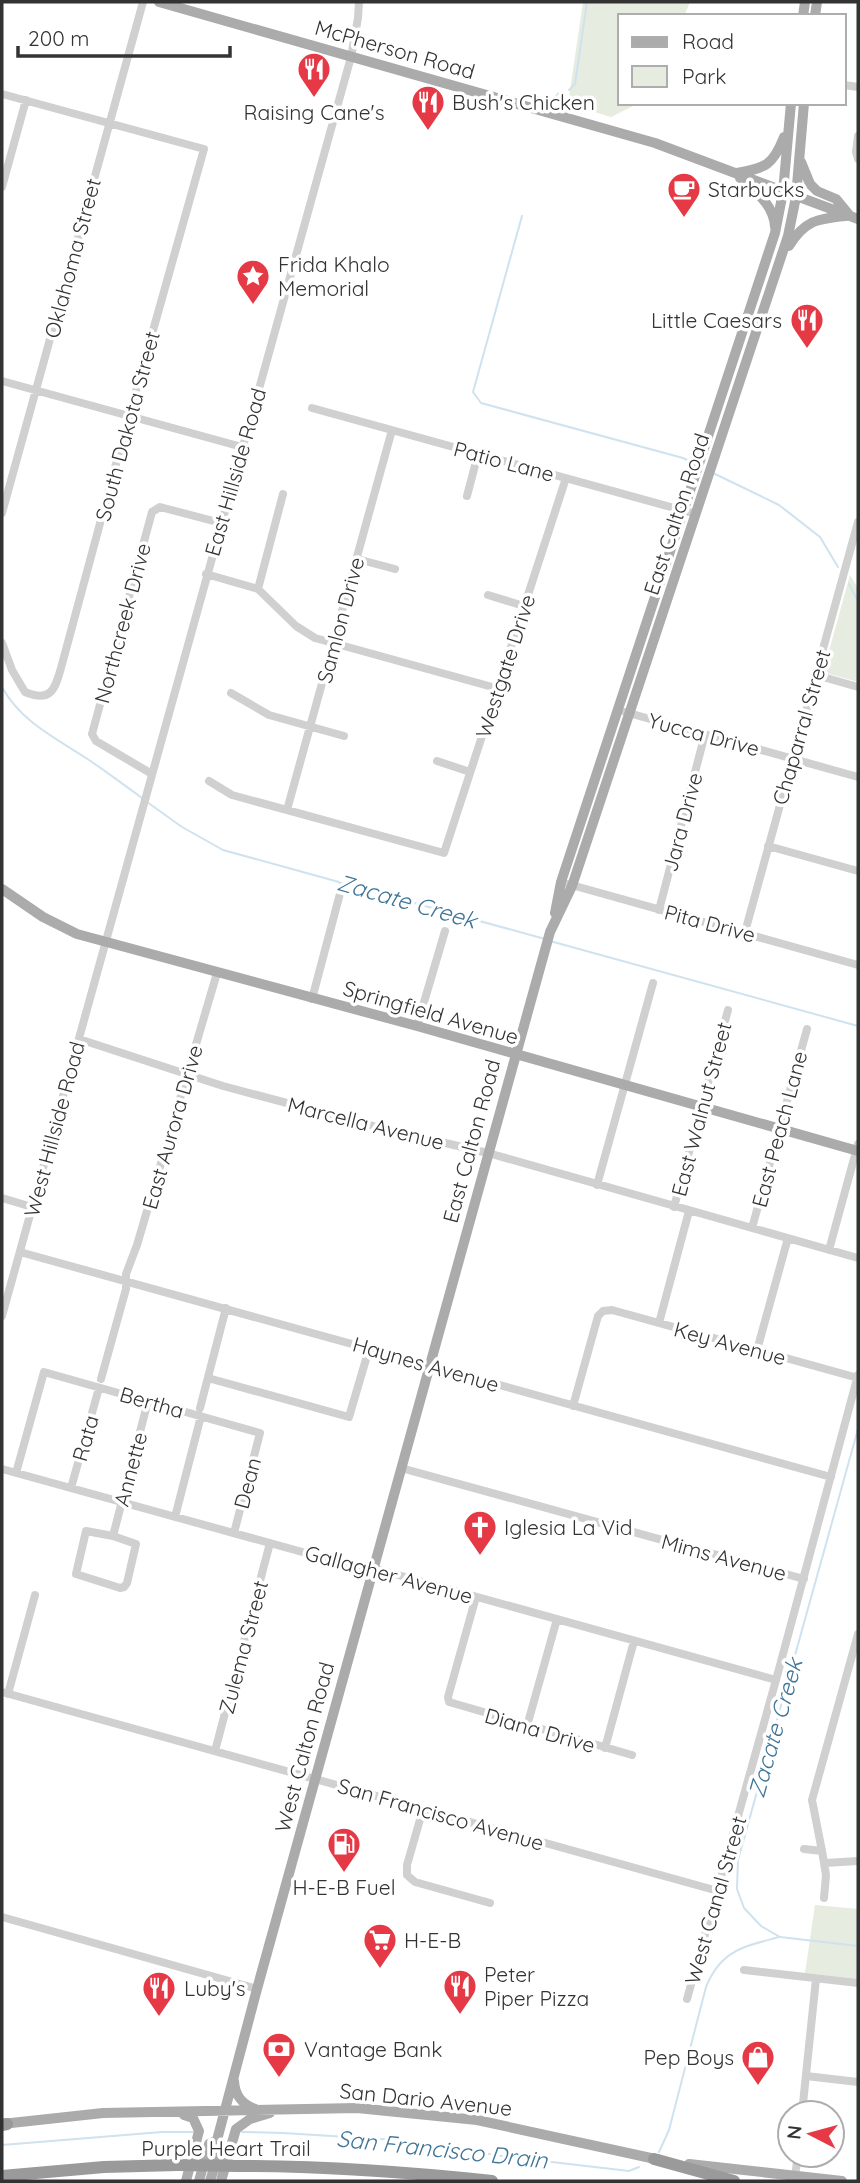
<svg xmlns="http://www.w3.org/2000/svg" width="860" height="2183" font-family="Quicksand,sans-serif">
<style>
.green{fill:#e6ecdf}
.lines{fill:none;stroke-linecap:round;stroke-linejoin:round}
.stream{stroke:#cfe2ee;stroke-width:2}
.minor{stroke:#d0d0d0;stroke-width:8}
.major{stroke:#ababab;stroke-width:10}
.highway{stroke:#9a9a9a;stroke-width:12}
.highway-bridge{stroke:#9a9a9a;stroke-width:12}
.labels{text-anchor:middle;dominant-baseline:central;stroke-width:7;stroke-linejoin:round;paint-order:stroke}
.street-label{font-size:21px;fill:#333;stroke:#fff}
.poi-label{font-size:21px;fill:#333;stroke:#fff;text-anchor:start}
.water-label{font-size:23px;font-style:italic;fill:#3f7597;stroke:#fff}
</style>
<rect width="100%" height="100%" fill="#fff"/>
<path class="green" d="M583,2H690L684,16H620V103H639L611,117L568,104Z
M850,575L858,588V682L826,673L824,669Z
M815,1905L858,1909V1979L805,1973Z"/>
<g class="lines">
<path class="stream" d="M569,90L575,84L587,2
M553,99L559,93
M522,216L473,392L481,403L683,458L695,464
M713,473L779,505L820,537L838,567
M849,584L858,601
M2,687C21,722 56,738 89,760C107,772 124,785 142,798
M147,802L182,827L223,850L339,882
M345,884L545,939
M550,941L858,1026
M858,1429L738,1860L737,1889L744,1908L761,1926L780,1937L858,1946
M242,2132L283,2133L396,2140L509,2157L629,2171L639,2167
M2,2145L162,2132H193
M659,2152L669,2130L706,1987C721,1950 743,1947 779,1937"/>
<path class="minor" d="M844,85L858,87
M2,94L204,149L129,416L61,668C55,689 51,703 25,692L12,670L2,643
M858,136L856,152L858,159
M2,187L26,100
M2,381L242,447
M312,408L696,514
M467,496L478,454
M2,513L143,2
M357,559L395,569
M206,574L258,589L296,626L315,638L496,688
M258,589L283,494
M488,595L524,606
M816,675L858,687
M231,693L269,715L344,736
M625,712L858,777
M437,761L470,772
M152,774L96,741L92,734L152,512L160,507L221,523
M209,781L232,795L444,853L566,478
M287,810L392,430
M768,846L858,871
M568,884L858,965
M659,910L705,734
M745,932L858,522
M312,999L342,886
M417,1026L445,931
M79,1039L223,1086L381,1128L488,1153L858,1258
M597,1185L653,983
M2,1198L32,1207
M674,1207L728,1010
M752,1228L807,1029
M829,1250L858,1144
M20,1252L831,1477
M2,1316L351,57L358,18L359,2
M659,1323L689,1211
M757,1350L788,1238
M208,1378L349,1417L369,1349
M101,1379L126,1289V1274L137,1245L217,973
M573,1406L598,1316L603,1311L612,1310L858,1378
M200,1408L226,1308
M401,1468L804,1579
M2,1469L360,1568H373L776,1680
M16,1473L44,1372L260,1433L234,1533
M71,1488L99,1388
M175,1517L201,1416
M113,1536L86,1531L76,1574L120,1588L124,1587L127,1583L136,1544L113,1536L148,1401
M476,1597L448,1697L449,1702L632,1755
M2,1692L718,1891
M8,1694L35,1595
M527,1726L557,1619
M605,1748L634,1641
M215,1751L270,1543
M423,1809L407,1865V1875L415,1882L490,1903
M804,1849L822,1851L812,1800L858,1634
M822,1851L826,1875L824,1898
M825,1863L858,1861
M2,1917L257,1989
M744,1970L858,1983
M687,1999L776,1680L858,1375
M806,2076L858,2082
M802,2113L816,1979
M795,2176L798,2155"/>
<path class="major" d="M159,2L655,143L858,219
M803,16L805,2
M815,16L817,2
M801,162L810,184L817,191L836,199L850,216
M737,173C766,168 773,165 784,137
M740,178C756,192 774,205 775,227
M789,246C805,220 817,219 846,216
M2,889L43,917L77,934L417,1026L858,1151
M555,913L561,882L775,233L783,192L791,103
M234,2081C235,2096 242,2104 255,2109
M184,2115L193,2118L199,2131L186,2181
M2,2124L103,2113L357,2108L477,2120L660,2160
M689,2164L842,2181
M199,2181L209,2144L217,2140
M210,2181L221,2146L217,2140L257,1989L550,932L572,886L788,236L796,197L804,103
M221,2181L236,2129L250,2119L270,2113"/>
<path class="highway" d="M2,2125L7,2124
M654,2159L734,2181
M237,2166C323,2166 407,2172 492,2181
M2,2176L104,2167L178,2165"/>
<path class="highway-bridge" d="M178,2165L237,2166"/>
</g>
<defs>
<symbol id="restaurant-pin" viewBox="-11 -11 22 30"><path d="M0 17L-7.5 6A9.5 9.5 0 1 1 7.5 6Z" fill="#e63946" stroke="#fff"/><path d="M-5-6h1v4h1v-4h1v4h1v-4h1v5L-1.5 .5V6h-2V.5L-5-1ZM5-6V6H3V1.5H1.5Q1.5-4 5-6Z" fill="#fff"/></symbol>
<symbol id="cafe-pin" viewBox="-11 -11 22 30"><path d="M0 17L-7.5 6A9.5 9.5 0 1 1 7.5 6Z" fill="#e63946" stroke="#fff"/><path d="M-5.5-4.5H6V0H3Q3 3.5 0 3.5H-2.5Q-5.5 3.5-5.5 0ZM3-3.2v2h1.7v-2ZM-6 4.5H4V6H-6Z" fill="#fff"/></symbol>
<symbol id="sight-pin" viewBox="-11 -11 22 30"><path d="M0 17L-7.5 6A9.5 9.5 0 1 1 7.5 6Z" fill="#e63946" stroke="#fff"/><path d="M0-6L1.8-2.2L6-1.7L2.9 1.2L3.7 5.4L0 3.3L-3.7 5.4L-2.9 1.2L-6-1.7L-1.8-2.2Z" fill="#fff"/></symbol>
<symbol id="church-pin" viewBox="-11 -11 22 30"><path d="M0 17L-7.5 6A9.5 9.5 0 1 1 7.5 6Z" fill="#e63946" stroke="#fff"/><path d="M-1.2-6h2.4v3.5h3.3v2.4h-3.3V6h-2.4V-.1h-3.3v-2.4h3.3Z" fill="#fff"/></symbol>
<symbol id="fuel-pin" viewBox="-11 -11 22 30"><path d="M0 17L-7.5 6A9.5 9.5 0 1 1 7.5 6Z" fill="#e63946" stroke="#fff"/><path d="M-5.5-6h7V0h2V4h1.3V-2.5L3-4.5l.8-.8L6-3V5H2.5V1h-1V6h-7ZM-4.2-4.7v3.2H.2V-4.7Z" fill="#fff"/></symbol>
<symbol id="supermarket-pin" viewBox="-11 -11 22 30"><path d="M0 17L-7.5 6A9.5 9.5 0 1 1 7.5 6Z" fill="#e63946" stroke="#fff"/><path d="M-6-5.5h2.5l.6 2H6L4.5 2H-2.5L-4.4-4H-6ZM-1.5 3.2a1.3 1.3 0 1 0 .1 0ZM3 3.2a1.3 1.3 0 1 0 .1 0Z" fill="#fff"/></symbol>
<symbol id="bank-pin" viewBox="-11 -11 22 30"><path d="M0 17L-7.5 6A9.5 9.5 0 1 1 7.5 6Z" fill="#e63946" stroke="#fff"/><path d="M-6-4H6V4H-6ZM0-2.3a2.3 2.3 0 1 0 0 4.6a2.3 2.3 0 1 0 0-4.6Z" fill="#fff"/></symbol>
<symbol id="shop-pin" viewBox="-11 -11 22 30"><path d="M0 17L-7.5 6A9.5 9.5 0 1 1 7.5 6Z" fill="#e63946" stroke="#fff"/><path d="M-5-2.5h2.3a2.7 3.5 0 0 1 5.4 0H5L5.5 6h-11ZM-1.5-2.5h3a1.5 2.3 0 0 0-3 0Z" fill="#fff"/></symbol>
</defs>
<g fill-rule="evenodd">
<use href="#restaurant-pin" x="295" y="50" width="38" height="52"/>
<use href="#restaurant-pin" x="409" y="83" width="38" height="52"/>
<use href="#cafe-pin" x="665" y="170" width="38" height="52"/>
<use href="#sight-pin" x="234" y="257" width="38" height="52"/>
<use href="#restaurant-pin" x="788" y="301" width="38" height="52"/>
<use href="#church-pin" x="461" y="1508" width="38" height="52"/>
<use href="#fuel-pin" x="325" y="1825" width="38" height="52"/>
<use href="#supermarket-pin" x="361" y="1921" width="38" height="52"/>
<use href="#restaurant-pin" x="441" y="1967" width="38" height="52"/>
<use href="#restaurant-pin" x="140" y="1969" width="38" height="52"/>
<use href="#bank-pin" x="260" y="2030" width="38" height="52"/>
<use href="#shop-pin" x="739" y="2038" width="38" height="52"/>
</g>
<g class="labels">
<g class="street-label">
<text transform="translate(395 49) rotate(16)">McPherson Road</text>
<text transform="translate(72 258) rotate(-75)">Oklahoma Street</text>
<text transform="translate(127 426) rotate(-75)">South Dakota Street</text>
<text transform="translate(504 461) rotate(15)">Patio Lane</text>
<text transform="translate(235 472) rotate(-74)">East Hillside Road</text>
<text transform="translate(676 514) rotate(-72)">East Calton Road</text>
<text transform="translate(340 620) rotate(-75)">Samlon Drive</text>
<text transform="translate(122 623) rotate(-75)">Northcreek Drive</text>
<text transform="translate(505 666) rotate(-72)">Westgate Drive</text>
<text transform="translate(801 727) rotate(-74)">Chaparral Street</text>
<text transform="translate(704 734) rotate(15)">Yucca Drive</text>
<text transform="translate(682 822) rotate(-75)">Jara Drive</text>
<text transform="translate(710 923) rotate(15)">Pita Drive</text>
<text transform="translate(431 1012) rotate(16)">Springfield Avenue</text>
<text transform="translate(701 1109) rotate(-75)">East Walnut Street</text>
<text transform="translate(366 1123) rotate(14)">Marcella Avenue</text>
<text transform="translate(172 1127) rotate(-74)">East Aurora Drive</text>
<text transform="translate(54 1129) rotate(-75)">West Hillside Road</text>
<text transform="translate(779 1129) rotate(-75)">East Peach Lane</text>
<text transform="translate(471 1141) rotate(-75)">East Calton Road</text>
<text transform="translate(730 1343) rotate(15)">Key Avenue</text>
<text transform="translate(426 1364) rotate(16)">Haynes Avenue</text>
<text transform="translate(152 1402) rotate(16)">Bertha</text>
<text transform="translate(85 1438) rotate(-74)">Rata</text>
<text transform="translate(130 1469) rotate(-75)">Annette</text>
<text transform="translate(247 1483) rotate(-75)">Dean</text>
<text transform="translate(724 1557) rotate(15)">Mims Avenue</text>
<text transform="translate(389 1574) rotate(15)">Gallagher Avenue</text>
<text transform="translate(243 1647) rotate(-75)">Zulema Street</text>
<text transform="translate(540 1730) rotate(16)">Diana Drive</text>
<text transform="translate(304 1747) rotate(-75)">West Calton Road</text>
<text transform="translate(441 1814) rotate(16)">San Francisco Avenue</text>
<text transform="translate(715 1900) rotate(-74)">West Canal Street</text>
<text transform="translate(426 2099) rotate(6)">San Dario Avenue</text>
<text x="226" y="2148">Purple Heart Trail</text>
</g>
<g class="poi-label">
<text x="452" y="102">Bush's Chicken</text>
<text x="314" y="112" text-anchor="middle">Raising Cane's</text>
<text x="708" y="189">Starbucks</text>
<text x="278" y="264">Frida Khalo<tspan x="278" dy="24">Memorial</tspan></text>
<text x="782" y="320" text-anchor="end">Little Caesars</text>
<text x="504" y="1527">Iglesia La Vid</text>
<text x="344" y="1887" text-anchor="middle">H-E-B Fuel</text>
<text x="404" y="1940">H-E-B</text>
<text x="484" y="1974">Peter<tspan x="484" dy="24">Piper Pizza</tspan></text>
<text x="184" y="1988">Luby's</text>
<text x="304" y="2049">Vantage Bank</text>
<text x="734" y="2057" text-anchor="end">Pep Boys</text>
</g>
<g class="water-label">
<text transform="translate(407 901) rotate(16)">Zacate Creek</text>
<text transform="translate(775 1728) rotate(-74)">Zacate Creek</text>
<text transform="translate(442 2149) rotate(6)">San Francisco Drain</text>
</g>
</g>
<rect width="860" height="2183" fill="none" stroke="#333333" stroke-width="7"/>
<rect x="618" y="14" width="228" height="91" fill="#ffffff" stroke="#adadad" stroke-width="2"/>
<rect x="632" y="37" width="35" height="10" fill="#ababab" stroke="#adadad" stroke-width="2"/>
<text x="682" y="49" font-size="21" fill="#333333">Road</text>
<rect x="632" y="66" width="35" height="21" fill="#e6ecdf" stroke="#adadad" stroke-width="2"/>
<text x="682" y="84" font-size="21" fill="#333333">Park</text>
<g transform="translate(811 2134) rotate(276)"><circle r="33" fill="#ffffff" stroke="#adadad" stroke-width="2"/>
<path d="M0-5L12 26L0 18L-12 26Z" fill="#e63946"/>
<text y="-10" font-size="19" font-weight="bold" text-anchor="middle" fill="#333333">N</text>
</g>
<path d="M18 46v10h212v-10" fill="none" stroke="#333333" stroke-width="3.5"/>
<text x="28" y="46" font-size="21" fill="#333333" stroke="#ffffff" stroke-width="5" paint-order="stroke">200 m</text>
</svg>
